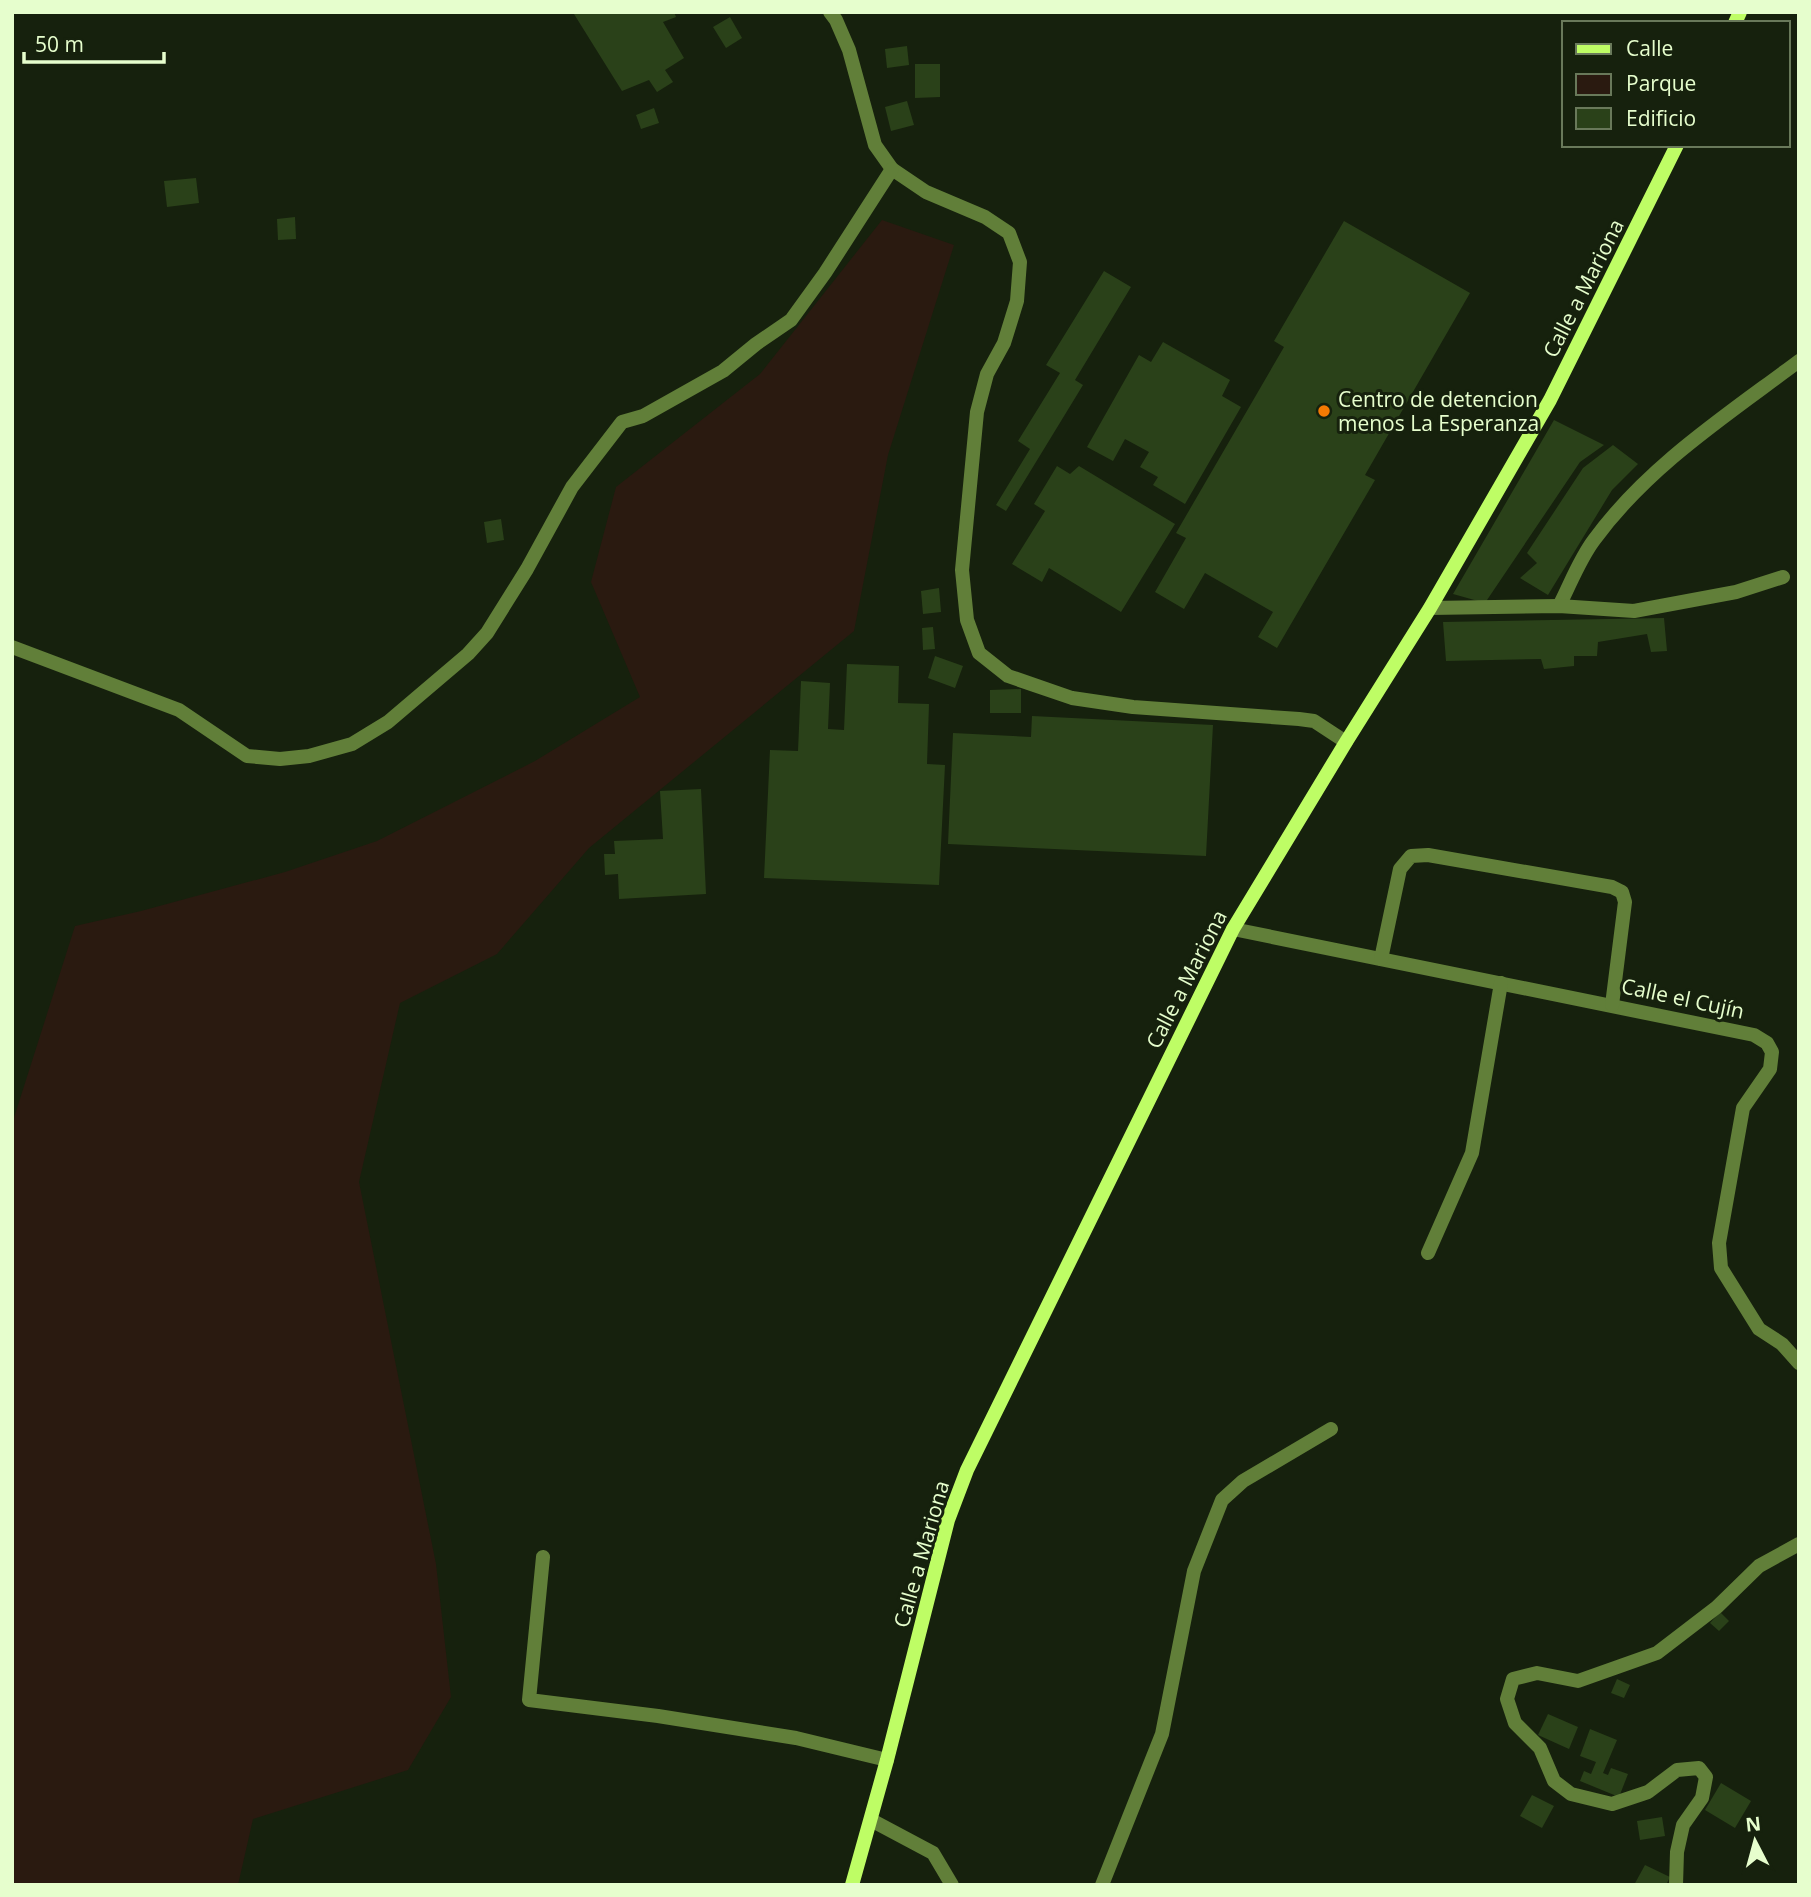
<svg xmlns="http://www.w3.org/2000/svg" width="1811" height="1897" viewBox="0 0 1811 1897" font-family="'Open Sans',sans-serif">
<style>
.green{fill:#2a1a10}
.building{fill:#2a4119}
.lines{fill:none;stroke-linecap:round;stroke-linejoin:round}
.minor{stroke:#617f39;stroke-width:14}
.secondary{stroke:#befd65;stroke-width:14}
.poi-dot{fill:#f57a03;stroke:#16210d;stroke-width:2.5}
.labels{text-anchor:middle;dominant-baseline:central;stroke-width:6;stroke-linejoin:round;paint-order:stroke}
.street-label{font-size:21px;fill:#e6fecd;stroke:#16210d}
.poi-label{font-size:21px;fill:#e6fecd;stroke:#16210d;text-anchor:start}
</style>
<rect width="100%" height="100%" fill="#16210d"/>
<polygon class="green" points="882,220 954,245 888,455 854,631 589,848 497,954 400,1003 359,1182 436,1564 451,1697 408,1770 253,1819 238,1885 12,1885 12,1124 75,926 141,911 285,872 377,841 535,761 640,697 591,582 616,487 760,374"/>
<g class="building">
<polygon points="578,12 674,12 676,17 663,22 684,58 665,70 673,82 657,92 649,80 622,91 574,14"/>
<polygon points="730,17 742,38 726,48 713,27"/>
<polygon points="907,46 909,65 887,68 885,49"/>
<polygon points="915,64 940,64 940,97 915,98"/>
<polygon points="907,101 914,125 891,131 885,107"/>
<polygon points="654,108 659,123 641,129 636,115"/>
<polygon points="196,178 199,203 167,207 164,181"/>
<polygon points="295,217 296,239 278,240 277,219"/>
<polygon points="1344,221 1470,293 1365,475 1375,480 1277,648 1258,637 1273,612 1205,573 1184,609 1155,592 1186,538 1176,533 1284,347 1274,341"/>
<polygon points="1104,271 1131,287 1075,380 1083,385 1006,511 996,505 1030,449 1018,441 1060,373 1046,365"/>
<polygon points="1163,342 1230,380 1222,396 1241,407 1185,504 1153,485 1158,477 1140,467 1149,452 1125,439 1113,461 1087,447 1139,355 1151,362"/>
<polygon points="1554,420 1604,445 1580,462 1485,603 1453,594"/>
<polygon points="1613,445 1638,464 1612,490 1548,595 1520,578 1537,563 1527,553 1583,468"/>
<polygon points="1057,466 1070,474 1079,466 1175,524 1121,612 1049,568 1042,582 1012,564 1045,511 1034,504"/>
<polygon points="501,519 504,540 487,543 484,522"/>
<polygon points="939,588 941,612 923,614 921,591"/>
<polygon points="1664,618 1667,651 1651,652 1647,634 1598,642 1597,656 1574,656 1574,666 1544,669 1541,659 1446,661 1443,622"/>
<polygon points="933,627 935,649 923,650 922,628"/>
<polygon points="935,656 963,666 955,688 928,678"/>
<polygon points="847,664 899,666 898,703 929,704 927,764 945,765 939,885 764,878 770,750 798,751 801,681 830,683 828,729 844,730"/>
<polygon points="1021,689 1021,713 990,713 990,690"/>
<polygon points="1032,716 1213,725 1206,856 948,844 953,733 1031,737"/>
<polygon points="701,789 706,894 619,899 618,874 605,875 604,854 615,854 614,841 663,839 660,791"/>
<polygon points="1720,1612 1729,1621 1719,1631 1710,1623"/>
<polygon points="1617,1679 1630,1685 1624,1698 1611,1693"/>
<polygon points="1548,1714 1578,1727 1569,1749 1538,1735"/>
<polygon points="1590,1729 1617,1740 1603,1773 1608,1775 1611,1768 1628,1774 1619,1797 1580,1781 1584,1771 1591,1774 1596,1762 1580,1756"/>
<polygon points="1721,1783 1751,1801 1735,1828 1705,1810"/>
<polygon points="1532,1795 1554,1806 1542,1828 1520,1816"/>
<polygon points="1662,1817 1665,1836 1640,1840 1637,1821"/>
<polygon points="1645,1865 1670,1877 1666,1885 1634,1885"/>
</g>
<g class="lines">
<g class="minor">
<polyline points="830,12 836,20 849,50 875,145 892,169 926,192 985,217 1009,233 1020,262 1017,301 1004,343 987,374 977,412 962,570 967,620 979,653 1008,676 1072,698 1133,707 1299,719 1314,721 1346,742"/>
<path d="M1559 606C1570 585 1579 560 1594 540 1648 466 1727 415 1799 361"/>
<polyline points="1430,608 1559,606 1634,611 1736,592 1783,577"/>
<polyline points="12,647 179,710 247,756 280,759 309,756 352,744 388,722 468,654 487,633 527,569 572,487 622,422 643,416 723,371 756,344 791,320 825,273 892,169"/>
<polyline points="1233,929 1754,1035 1767,1043 1772,1052 1770,1069 1743,1108 1719,1243 1721,1268 1759,1329 1782,1344 1799,1363"/>
<polyline points="1381,959 1400,869 1411,856 1428,855 1612,887 1622,892 1625,902 1612,1005"/>
<polyline points="1428,1253 1472,1153 1501,983"/>
<polyline points="543,1557 529,1700 658,1716 796,1738 887,1760"/>
<polyline points="871,1820 933,1853 952,1885"/>
<polyline points="1102,1885 1162,1734 1194,1571 1222,1500 1243,1481 1331,1429"/>
<polyline points="1676,1885 1677,1852 1683,1825 1702,1798 1706,1777 1699,1768 1677,1770 1648,1792 1612,1804 1571,1794 1554,1781 1540,1748 1515,1723 1507,1699 1513,1679 1537,1673 1578,1681 1657,1653 1717,1607 1759,1566 1799,1544"/>
</g>
<g class="secondary">
<polyline points="1735,23 1740,12"/>
<polyline points="852,1885 887,1760 948,1520 967,1470 1233,929 1346,742 1430,608 1550,400 1677,145"/>
</g>
</g>
<circle class="poi-dot" cx="1324" cy="411" r="7"/>
<g class="labels">
<g class="street-label">
<text transform="translate(1583 288) rotate(-63)">Calle a Mariona</text>
<text transform="translate(1186 979) rotate(-63)">Calle a Mariona</text>
<text transform="translate(1683 998) rotate(12)">Calle el Cujín</text>
<text transform="translate(921 1554) rotate(-74)">Calle a Mariona</text>
</g>
<g class="poi-label">
<text x="1338" y="399">Centro de detencion<tspan x="1338" dy="24">menos La Esperanza</tspan></text>
</g>
</g>
<rect width="1811" height="1897" fill="none" stroke="#e6fecd" stroke-width="28"/>
<rect x="1562" y="21" width="228" height="126" fill="#16210d" stroke="#69795a" stroke-width="2"/>
<rect x="1576" y="44" width="35" height="10" fill="#befd65" stroke="#69795a" stroke-width="2"/>
<text x="1626" y="56" font-size="21" fill="#e6fecd">Calle</text>
<rect x="1576" y="74" width="35" height="21" fill="#2a1a10" stroke="#69795a" stroke-width="2"/>
<text x="1626" y="91" font-size="21" fill="#e6fecd">Parque</text>
<rect x="1576" y="108" width="35" height="21" fill="#2a4119" stroke="#69795a" stroke-width="2"/>
<text x="1626" y="126" font-size="21" fill="#e6fecd">Edificio</text>
<g transform="translate(1755 1841) rotate(354)" stroke="#16210d" stroke-width="5" paint-order="stroke">
<path d="M0-5L12 26L0 18L-12 26Z" fill="#e6fecd"/>
<text y="-10" font-size="19" font-weight="bold" text-anchor="middle" fill="#e6fecd">N</text>
</g>
<path d="M24 52v10h140v-10" fill="none" stroke="#e6fecd" stroke-width="3.5"/>
<text x="35" y="52" font-size="21" fill="#e6fecd" stroke="#16210d" stroke-width="5" paint-order="stroke">50 m</text>
</svg>
